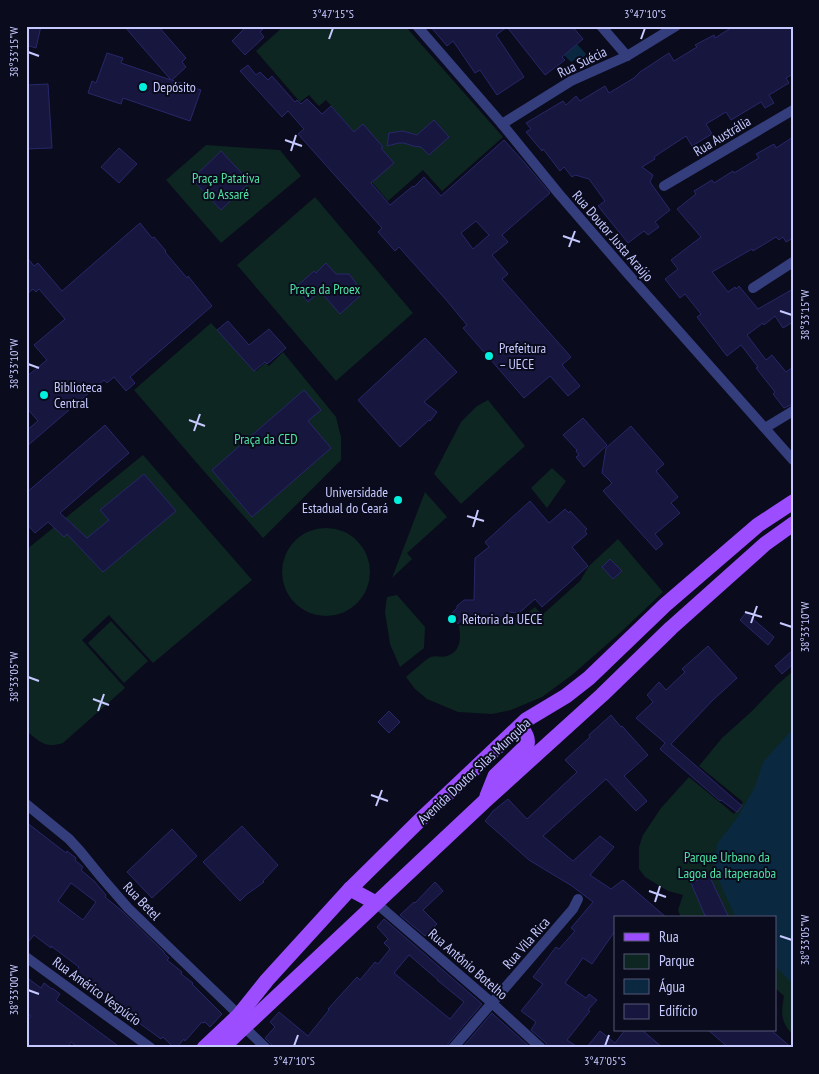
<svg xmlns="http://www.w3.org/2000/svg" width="819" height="1074" viewBox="0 0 819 1074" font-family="'PT Sans Narrow',sans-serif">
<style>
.green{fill:#0d2621}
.water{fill:#0a2941}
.building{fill:#17163e;stroke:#28276a;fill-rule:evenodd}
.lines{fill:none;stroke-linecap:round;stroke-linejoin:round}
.street{stroke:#343e7d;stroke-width:10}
.primary{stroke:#9c4dff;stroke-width:15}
.ticks{fill:none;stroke:#c6c9ff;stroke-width:2}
.poi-dot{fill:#00f1de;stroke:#0a0b1c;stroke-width:2}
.labels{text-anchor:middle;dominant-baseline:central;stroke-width:4;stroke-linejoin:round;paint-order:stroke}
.street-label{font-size:14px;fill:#c6c9ff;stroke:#0a0b1c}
.poi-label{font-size:14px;fill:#c6c9ff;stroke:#0a0b1c;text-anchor:start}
.park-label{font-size:14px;fill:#4fe2a3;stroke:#0a0b1c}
.neatline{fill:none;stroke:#c6c9ff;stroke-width:2}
.ticks-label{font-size:12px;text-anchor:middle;fill:#c6c9ff}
</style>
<rect width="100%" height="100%" fill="#0a0b1c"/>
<g class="green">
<polygon points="284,26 405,26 503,137 442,191 423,170 388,201 364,173 360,139 326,100 319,106 309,95 300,102 256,51"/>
<polygon points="206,145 280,150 301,176 221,243 166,180"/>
<polygon points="315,197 413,313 336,381 237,265"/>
<polygon points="211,323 256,371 265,363 269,366 283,352 336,417 341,437 341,460 263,538 202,469 134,390"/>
<polygon points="488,400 525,446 461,504 434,474 461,422 477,406"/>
<path d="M143 455 252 580 153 663 109 615 82 640 125 688 63 743C44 749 40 741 26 731V550Z"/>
<polygon points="552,468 566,481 547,508 531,488"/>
<polygon points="425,492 447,517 407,553 412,559 392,578"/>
<circle cx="326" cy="572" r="44"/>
<path d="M618 539 663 592 621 632 572 675 542 697 511 710 492 714 458 712 427 699 415 689 406 677C411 673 427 658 431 657 436 655 442 658 447 656 461 651 461 638 459 626L466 620 495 621 500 617 507 622 512 618H521L535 607 542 615 580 581 589 566Z"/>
<polygon points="397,595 425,627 424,648 400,667 390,644 385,612 387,597"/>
<polygon points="111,621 148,661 124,683 88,643"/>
<path d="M793 671V1035C780 1021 781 1013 784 996L775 988V918H681L678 910 683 895 668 891 645 877 639 869V847L643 835 661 808 689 777 734 814 743 802 699 766 722 738 751 712 777 685Z"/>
</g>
<g class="water">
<polygon points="576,45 578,45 586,54 585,56 582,58 580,56 571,62 565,56 564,54"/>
<polygon points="793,729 793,984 775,966 775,918 736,918 714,870 717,844 737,818 755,787 763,762"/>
</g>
<g class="building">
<polygon points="26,26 41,26 36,48 26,45"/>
<polygon points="124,26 158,26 186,58 182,62 186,67 172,80 201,90 190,121 123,98 121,104 88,93 92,81 96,83 107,53 123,58 121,63 171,80"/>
<polygon points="247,26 266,26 260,32 264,37 245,55 232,41"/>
<polygon points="430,26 572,26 583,39 562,57 565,60 545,75 507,27 496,35 524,77 497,95 480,70 475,73 453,41 447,46"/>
<polygon points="734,26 793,26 793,74 786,78 789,83 769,95 774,103 765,108 761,102 731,120 726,112 706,124 712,134 692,146 686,136 654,157 655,159 642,167 653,175 650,182 670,210 655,222 659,227 648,235 644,231 628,243 598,206 605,201 589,179 575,175 572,177 564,167 560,171 543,149 542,151 526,132 531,129 526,123 563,101 566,105 576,96 580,101 605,86 609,93 634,78 640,72 669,53 674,61 697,47 695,45 714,35 715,38"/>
<path d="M248 65 256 75 260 72 268 80 272 76 295 102 297 100 301 104 307 99 322 114 331 106 354 132 363 124 383 147 381 148 394 163 371 183 390 205 413 186 414 187 424 177 441 196 504 140 523 161 550 193 502 235 508 242 492 255 508 274 502 279 571 357 562 365 580 386 568 396 550 376 524 398 463 328 467 325 448 302 399 247 395 251 378 232 382 228 298 134 304 129 288 111 282 117 240 71ZM476 221 489 235 473 249 461 233Z"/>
<polygon points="48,84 52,148 26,149 26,85"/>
<polygon points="434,120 449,137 429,155 421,147 413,146 404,143 399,143 387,146 389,133 403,131 417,135"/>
<polygon points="793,137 793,238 786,242 783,237 779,240 776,237 753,251 752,249 712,272 728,292 735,287 736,289 739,286 758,309 793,289 793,322 783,328 775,316 764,325 763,323 747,335 766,360 772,355 786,372 793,367 793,404 784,408 773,394 775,392 756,368 758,367 741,345 727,356 697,317 701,314 685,294 680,298 665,279 678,269 671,260 701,237 677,209 696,194 694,191 712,180 714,183 733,171 734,173 759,158 756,154 774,144 776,148"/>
<polygon points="119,148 137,164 119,183 101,167"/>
<polygon points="221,151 250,182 221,210 192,179"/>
<polygon points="140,223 152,238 154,237 166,251 165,252 187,278 188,276 212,306 130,377 135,383 126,391 114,377 107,383 104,380 26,447 26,431 38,421 26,407 26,377 47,360 34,345 65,319 39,289 36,292 33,289 26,295 26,256 34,266 38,263 62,291"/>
<polygon points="326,263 336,274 349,274 356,283 356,287 362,294 340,314 320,291 308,302 296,287 314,271 316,273"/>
<polygon points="228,321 249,345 269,329 286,348 267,364 265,362 254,371 217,330"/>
<polygon points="425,338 457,372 424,402 437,412 430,421 429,420 400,447 358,400"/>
<polygon points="304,390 321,410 308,421 331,448 252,517 212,470"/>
<polygon points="583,418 607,445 584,467 576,457 579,455 576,451 577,450 563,435"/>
<polygon points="105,425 129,453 60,513 87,538 109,520 100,510 144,474 176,511 103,572 67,534 64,537 48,522 35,533 26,523 26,493"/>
<polygon points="631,426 664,464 656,471 678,497 671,503 680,513 655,534 663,544 656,550 603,491 612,483 602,473 606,448"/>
<polygon points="530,501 549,523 565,509 569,513 570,511 587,529 585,531 587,534 572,547 588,566 542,607 535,599 519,613 509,612 499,620 463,618 458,624 450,615 457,608 457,606 464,600 474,600 475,558 489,547 485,542"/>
<polygon points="610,559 622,571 613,579 602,567"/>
<polygon points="746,613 774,637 768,645 740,620"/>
<polygon points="708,646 737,678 713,700 671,744 742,806 737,812 721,800 720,801 660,749 665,743 636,718 653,702 647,695 659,682 666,690 685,672 682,669"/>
<polygon points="793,650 793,664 782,674 775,666"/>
<polygon points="389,711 400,722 389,733 378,722"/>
<polygon points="611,715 621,727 622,726 648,755 624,776 647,801 636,811 606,779 543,836 573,861 600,836 614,847 590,875 611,889 623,880 667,918 615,918 615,931 592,964 583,958 565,983 586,998 589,994 597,1000 588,1010 590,1011 567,1040 579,1048 548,1048 546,1043 531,1030 536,1022 521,1011 543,984 533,977 556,947 559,949 575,931 571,928 593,902 572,886 529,860 485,821 493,811 508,799 527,819 577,772 565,760 590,737 589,735"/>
<path d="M26 822 66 853 67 851 76 858 75 860 83 867 81 870 94 881 106 895 105 897 122 911 164 952V953L169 958 167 960 182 972 181 974 193 983 192 984 222 1014 210 1027 205 1022 203 1023 202 1022 185 1041 184 1039 176 1048H174L163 1037 161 1039 135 1020 117 1009 73 974 79 967 51 946V948L34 935 26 945ZM71 883 96 902 83 920 58 901Z"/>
<polygon points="242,826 278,865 263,881 264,882 246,895 240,901 203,862"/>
<polygon points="172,829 197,856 152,898 127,872"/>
<polygon points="709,875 729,918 706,918 691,883"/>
<polygon points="435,882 443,891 423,910 437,924 425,936 400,915 414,902 415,903"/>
<path d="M384 919 482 1004 448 1044 446 1048H275L265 1038 275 1027 270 1022 279 1012 308 1036 329 1010 328 1009 357 977 360 980 375 962 378 964 390 949 384 943 388 939 377 927ZM409 955 438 980H437L464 1002 450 1019 394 973Z"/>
<polygon points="26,977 41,988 44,983 52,989 52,988 60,994 56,1000 121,1048 79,1048 71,1042 67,1048 26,1048 26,1022 31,1016 26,1013"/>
<polygon points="492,1013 494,1015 531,1048 462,1048"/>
<polygon points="625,1030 642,1030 663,1048 586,1048 600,1031 615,1043"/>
<polygon points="708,1030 771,1030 792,1048 729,1048"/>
</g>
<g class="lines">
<g class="street">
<polyline points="417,26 502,124 559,194 628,274 793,460"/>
<polyline points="601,26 627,56"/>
<polyline points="502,124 571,81 627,56 676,26"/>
<polyline points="664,186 793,110"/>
<polyline points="753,288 793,262"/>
<polyline points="765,428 793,411"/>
<polyline points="26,804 69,839 80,851 102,878 128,908 239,1015"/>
<polyline points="376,903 492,1003 541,1048"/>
<polyline points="26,957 151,1048"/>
<polyline points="244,1027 266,1048"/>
<polyline points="453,1048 573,909 578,899"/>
</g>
<g class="primary">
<path d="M487 796 495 776 527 745C529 737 524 732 520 726"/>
<polyline points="350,889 376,903"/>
<polyline points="204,1048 239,1015 267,980 350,889 420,820 526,720 566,696 589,678 665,605 758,525 793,502"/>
<polyline points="222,1048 486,800 602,695 671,628 765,544 793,524"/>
</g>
</g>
<path class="ticks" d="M329 39 333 28M641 39 645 28M28 52 39 56M285 140 302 146M291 151 296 135M563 236 580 242M569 247 575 231M780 311 792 315M28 364 39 368M189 420 205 426M194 431 200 414M467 516 484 521M473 527 478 510M745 612 762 617M751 623 757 606M780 623 792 627M28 677 39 681M93 699 109 705M98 711 104 694M371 795 388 801M376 806 382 790M649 891 666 897M655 902 660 886M780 936 792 940M28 990 39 994M294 1046 298 1035M605 1046 609 1035"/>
<g class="poi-dot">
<circle cx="143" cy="87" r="5"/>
<circle cx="489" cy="356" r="5"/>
<circle cx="44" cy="395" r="5"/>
<circle cx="398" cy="500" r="5"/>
<circle cx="452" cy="619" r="5"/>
</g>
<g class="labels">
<g class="street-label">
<text transform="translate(582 62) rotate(-26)">Rua Suécia</text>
<text transform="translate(722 136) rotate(-31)">Rua Austrália</text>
<text transform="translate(613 236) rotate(49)">Rua Doutor Justa Araújo</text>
<text transform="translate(474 771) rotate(-43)">Avenida Doutor Silas Munguba</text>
<text transform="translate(142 901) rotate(46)">Rua Betel</text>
<text transform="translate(526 943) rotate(-49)">Rua Vila Rica</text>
<text transform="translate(468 964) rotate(41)">Rua Antônio Botelho</text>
<text transform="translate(97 991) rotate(36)">Rua Américo Vespúcio</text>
</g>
<g class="poi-label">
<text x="153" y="87">Depósito</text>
<text x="499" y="348">Prefeitura<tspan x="499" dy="16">– UECE</tspan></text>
<text x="54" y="387">Biblioteca<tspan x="54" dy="16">Central</tspan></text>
<text x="388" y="492" text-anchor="end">Universidade<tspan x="388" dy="16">Estadual do Ceará</tspan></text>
<text x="462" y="619">Reitoria da UECE</text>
</g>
<g class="park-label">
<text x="226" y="178">Praça Patativa<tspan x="226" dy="16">do Assaré</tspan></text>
<text x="325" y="289">Praça da Proex</text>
<text x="266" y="439">Praça da CED</text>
<text x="727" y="857">Parque Urbano da<tspan x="727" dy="16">Lagoa da Itaperaoba</tspan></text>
</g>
</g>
<rect width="819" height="1074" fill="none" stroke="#0a0b1c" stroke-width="55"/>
<rect x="614" y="916" width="162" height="115" fill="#0a0b1c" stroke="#555777"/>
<rect x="624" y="933" width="25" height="8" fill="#9c4dff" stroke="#555777"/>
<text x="659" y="942" font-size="15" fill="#c6c9ff">Rua</text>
<rect x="624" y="954" width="25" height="15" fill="#0d2621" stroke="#555777"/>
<text x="659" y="966" font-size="15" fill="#c6c9ff">Parque</text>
<rect x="624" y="979" width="25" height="15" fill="#0a2941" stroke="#555777"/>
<text x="659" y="992" font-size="15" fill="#c6c9ff">Água</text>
<rect x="624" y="1004" width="25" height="15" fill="#17163e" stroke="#555777"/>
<text x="659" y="1016" font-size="15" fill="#c6c9ff">Edifício</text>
<rect x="28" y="28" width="764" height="1018" class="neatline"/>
<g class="ticks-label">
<text x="333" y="18">3°47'15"S</text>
<text x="645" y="18">3°47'10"S</text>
<text transform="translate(14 52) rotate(-90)" y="4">38°33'15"W</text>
<text transform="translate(805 315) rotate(-90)" y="4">38°33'15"W</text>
<text transform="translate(14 364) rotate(-90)" y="4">38°33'10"W</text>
<text transform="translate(805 627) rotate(-90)" y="4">38°33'10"W</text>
<text transform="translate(14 677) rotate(-90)" y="4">38°33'05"W</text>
<text transform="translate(805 940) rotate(-90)" y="4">38°33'05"W</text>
<text transform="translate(14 990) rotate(-90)" y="4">38°33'00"W</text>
<text x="294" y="1065">3°47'10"S</text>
<text x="605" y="1065">3°47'05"S</text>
</g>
</svg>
